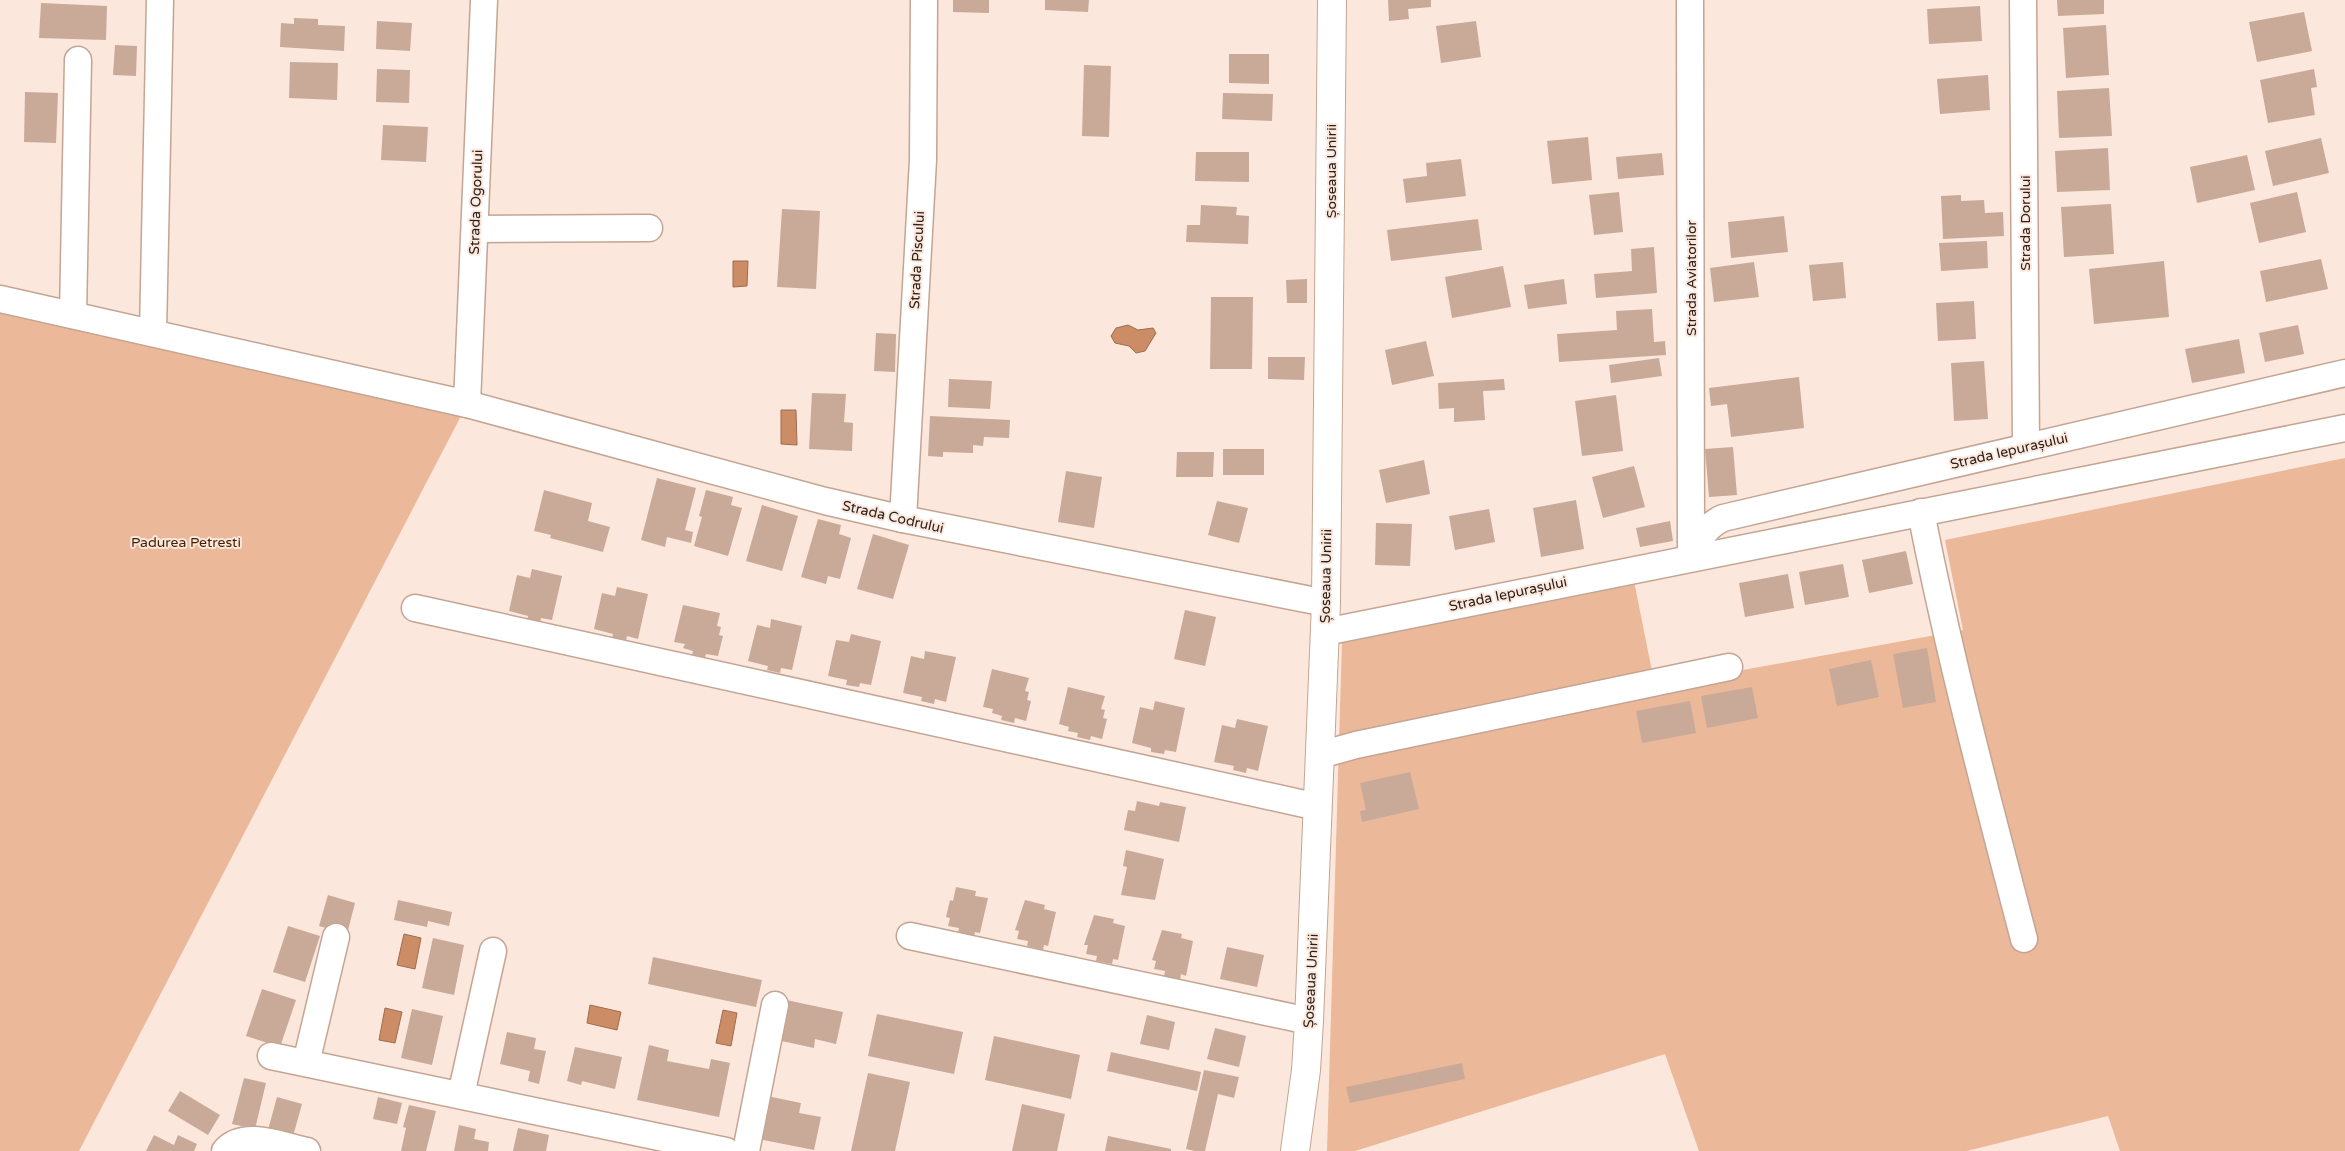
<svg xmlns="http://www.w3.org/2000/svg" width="2345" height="1151" viewBox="0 0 2345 1151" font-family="'Varela Round',sans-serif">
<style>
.green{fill:#ebb89a}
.water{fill:#cc8d66;stroke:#9c6d4f}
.building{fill:#c9aa98}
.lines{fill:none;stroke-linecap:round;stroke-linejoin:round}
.minor-casing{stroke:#c4a593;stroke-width:29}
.major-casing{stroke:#c4a593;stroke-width:30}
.minor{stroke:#fff;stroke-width:26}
.major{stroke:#fff;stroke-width:28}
.labels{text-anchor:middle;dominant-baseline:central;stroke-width:4;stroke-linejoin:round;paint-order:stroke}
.street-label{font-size:14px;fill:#2c211a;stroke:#fbe7dc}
.park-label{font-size:14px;fill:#461e00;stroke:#fbe7dc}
</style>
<rect width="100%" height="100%" fill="#fbe7dc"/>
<g class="green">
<polygon points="0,310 462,414 79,1151 0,1151"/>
<polygon points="2345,458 2345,1151 2120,1151 2108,1116 1967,1151 1699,1151 1665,1054 1355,1151 1327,1151 1342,641 1634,581 1655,686 1963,630 1945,540"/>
</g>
<g class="water">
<polygon points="733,261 748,261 747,286 733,287"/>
<polygon points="1128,325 1138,330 1153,328 1156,333 1145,351 1136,353 1129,346 1115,343 1111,336 1116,328"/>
<polygon points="781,410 796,410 797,445 781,444"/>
<polygon points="404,934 421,938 415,969 397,965"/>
<polygon points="590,1005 621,1012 617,1030 587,1023"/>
<polygon points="385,1008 402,1012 395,1043 379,1040"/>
<polygon points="723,1010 737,1013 731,1046 716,1043"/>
</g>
<g class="building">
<polygon points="953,0 989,0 989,13 953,12"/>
<polygon points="1045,0 1089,0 1088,12 1045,10"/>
<polygon points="1388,0 1431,0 1431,7 1408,9 1409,19 1389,21"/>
<polygon points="2057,0 2104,0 2104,14 2058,16"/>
<polygon points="41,3 107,6 106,40 39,38"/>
<polygon points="1980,6 1982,41 1929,44 1927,9"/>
<polygon points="2304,12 2312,51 2257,62 2249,22"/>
<polygon points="294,18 318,19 318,25 345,26 344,51 280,47 281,23 294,24"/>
<polygon points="377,21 412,23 410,51 376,49"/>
<polygon points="1476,21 1481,57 1441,63 1436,26"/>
<polygon points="2106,25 2109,75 2066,78 2063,28"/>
<polygon points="115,45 137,46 136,76 113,75"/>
<polygon points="1229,54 1269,54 1269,84 1229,83"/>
<polygon points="290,62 338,63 337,100 289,98"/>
<polygon points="1084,65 1111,66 1109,137 1082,136"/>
<polygon points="377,69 410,70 409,103 376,102"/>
<polygon points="2314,69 2317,87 2311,88 2315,115 2268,123 2260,80"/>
<polygon points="1988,75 1990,110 1940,114 1937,79"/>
<polygon points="2109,88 2112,136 2059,138 2057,91"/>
<polygon points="25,92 58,93 56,143 24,142"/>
<polygon points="1223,93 1273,94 1272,121 1222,119"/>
<polygon points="383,125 428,127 426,162 381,160"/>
<polygon points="1588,137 1592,180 1552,184 1547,141"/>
<polygon points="2321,138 2329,173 2273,186 2265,151"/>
<polygon points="2108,148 2110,190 2057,192 2055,151"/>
<polygon points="1196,152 1249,152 1249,182 1195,181"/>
<polygon points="1662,153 1664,175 1618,179 1616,157"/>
<polygon points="2247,155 2255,190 2197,203 2190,167"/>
<polygon points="1461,159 1466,196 1406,203 1403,179 1427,176 1426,163"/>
<polygon points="1619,192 1623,232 1594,235 1589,195"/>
<polygon points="2297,192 2306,232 2259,243 2250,203"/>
<polygon points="1961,195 1961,201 1984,200 1985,213 2003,212 2004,236 1943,239 1941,196"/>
<polygon points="2111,204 2114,254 2064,257 2061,207"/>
<polygon points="1201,205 1237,207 1236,215 1249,216 1248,244 1186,242 1187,225 1200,225"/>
<polygon points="782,209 820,211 816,289 777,287"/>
<polygon points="1784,216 1788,252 1731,258 1728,222"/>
<polygon points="1478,219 1482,250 1391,261 1387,230"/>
<polygon points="1987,241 1988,268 1941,271 1939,243"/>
<polygon points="1654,247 1657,293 1596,298 1594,274 1632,271 1631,249"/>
<polygon points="2321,259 2328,289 2266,302 2260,271"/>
<polygon points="2164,261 2169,317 2094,324 2089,269"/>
<polygon points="1754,262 1759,297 1714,302 1710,268"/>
<polygon points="1843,262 1846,298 1813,301 1809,265"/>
<polygon points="1503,266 1511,307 1452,318 1445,277"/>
<polygon points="1307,279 1307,303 1287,303 1286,280"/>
<polygon points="1564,279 1567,304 1528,309 1524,285"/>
<polygon points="1211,297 1253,297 1252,369 1210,369"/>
<polygon points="1974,301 1976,339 1938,341 1936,303"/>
<polygon points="1652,309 1654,342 1665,341 1666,355 1559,362 1557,334 1617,330 1616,311"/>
<polygon points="2298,325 2304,354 2265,362 2259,333"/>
<polygon points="876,333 896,334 895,372 874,371"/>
<polygon points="2239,339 2245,373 2192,383 2185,349"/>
<polygon points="1426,341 1434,376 1392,385 1385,350"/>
<polygon points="1268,357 1305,357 1304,380 1268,379"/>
<polygon points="1659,358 1662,376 1611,383 1609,365"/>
<polygon points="1984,361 1988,419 1954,421 1951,363"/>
<polygon points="1799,377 1804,428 1731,437 1727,404 1711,406 1709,388"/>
<polygon points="949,379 992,381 990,409 948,407"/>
<polygon points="1504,379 1505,390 1483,391 1485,420 1454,422 1454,408 1439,409 1438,383"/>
<polygon points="812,393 846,394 844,422 853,423 852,451 809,449"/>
<polygon points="1616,395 1623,451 1582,456 1575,401"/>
<polygon points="930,416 1010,420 1009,438 984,437 983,446 973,445 973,453 943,452 943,457 928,456"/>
<polygon points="1733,447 1737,495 1709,497 1705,449"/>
<rect x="1223" y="449" width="41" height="26"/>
<polygon points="1177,452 1214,452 1213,477 1176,477"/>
<polygon points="1424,460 1430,494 1386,503 1379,470"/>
<polygon points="1634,466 1645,507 1603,518 1592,477"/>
<polygon points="1066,471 1102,477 1094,528 1058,522"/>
<polygon points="657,478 696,488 685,530 693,532 691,543 667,537 665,547 641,540"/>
<polygon points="544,490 592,503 588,521 610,527 603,552 550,538 551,535 534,531"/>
<polygon points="706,490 733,497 731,505 742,508 728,556 694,546 702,517 699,516"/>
<polygon points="1576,500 1584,549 1541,557 1533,508"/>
<polygon points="1217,501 1248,508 1239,543 1208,535"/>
<polygon points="762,505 798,516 782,571 746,561"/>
<polygon points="1489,509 1495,542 1455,550 1449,516"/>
<polygon points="818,519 841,525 839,534 851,538 840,579 828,576 826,584 801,577"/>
<polygon points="1670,521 1673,541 1640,547 1636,528"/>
<polygon points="1376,523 1412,524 1410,566 1375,565"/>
<polygon points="873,534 909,545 893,599 857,589"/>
<polygon points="1906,551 1913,584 1869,593 1862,560"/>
<polygon points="1843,564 1849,597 1805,605 1799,572"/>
<polygon points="532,569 562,576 552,620 541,618 540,623 527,620 528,616 509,611 517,575 530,578"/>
<polygon points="1788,574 1794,608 1745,617 1739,583"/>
<polygon points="617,587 648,594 638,639 627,636 626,641 612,638 613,634 594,629 602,593 615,596"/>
<polygon points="683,605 720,613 717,626 721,627 719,635 723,636 718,656 706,654 705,658 692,655 693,651 683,648 685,644 674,642"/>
<polygon points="1185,610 1216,617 1205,666 1174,659"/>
<polygon points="771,619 802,626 792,670 781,668 780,673 767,670 768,666 748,661 757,625 770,628"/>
<polygon points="851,634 881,641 871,685 860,683 859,687 846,685 847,680 828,676 836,640 849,642"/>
<polygon points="1927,648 1936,702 1903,708 1893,654"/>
<polygon points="925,651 956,657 946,702 935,699 934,704 921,701 922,697 903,693 911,656 924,659"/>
<polygon points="1871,660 1879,697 1837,706 1829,669"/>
<polygon points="992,669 1029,678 1025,691 1029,692 1027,700 1031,701 1026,721 1015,718 1014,723 1001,720 1002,716 992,713 993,709 983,707"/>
<polygon points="1068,687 1105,696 1101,709 1105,710 1103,718 1107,719 1102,739 1091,736 1090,740 1077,737 1078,733 1068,731 1069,727 1059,724"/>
<polygon points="1752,687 1758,718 1707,728 1701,696"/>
<polygon points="1155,701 1185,708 1176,752 1165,750 1164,754 1151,752 1151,748 1132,743 1140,707 1153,710"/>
<polygon points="1690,701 1696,733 1642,743 1636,711"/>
<polygon points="1237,719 1268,726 1258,771 1247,768 1246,773 1233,770 1234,766 1214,762 1222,725 1235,728"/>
<polygon points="1410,772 1419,809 1362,822 1360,811 1366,810 1360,783"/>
<polygon points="1137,801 1159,806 1160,802 1186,807 1179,842 1124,830 1128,810 1135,811"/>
<polygon points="1126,850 1164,859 1155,900 1121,895 1127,867 1123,866"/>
<polygon points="956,887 976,891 975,896 988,898 980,933 975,932 974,937 958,933 959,928 948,926 950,918 946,917 950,900 953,901"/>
<polygon points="328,895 355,903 347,934 319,926"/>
<polygon points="398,900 452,912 449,926 428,921 427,927 394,920"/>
<polygon points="1025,900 1045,905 1044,909 1056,912 1048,946 1044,945 1043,950 1027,946 1028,941 1017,939 1019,931 1015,930"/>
<polygon points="1094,915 1114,919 1113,923 1125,926 1118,960 1113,959 1112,964 1096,961 1097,956 1086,954 1088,945 1084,945"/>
<polygon points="288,926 320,936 305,982 273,972"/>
<polygon points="1162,930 1182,934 1181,938 1193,941 1186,976 1181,974 1180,980 1164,976 1165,971 1154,969 1156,961 1152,960"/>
<polygon points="433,938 464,945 454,995 422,988"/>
<polygon points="1227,947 1264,955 1257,987 1220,979"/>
<polygon points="653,957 762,980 756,1007 648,984"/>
<polygon points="262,989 296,1000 280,1047 246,1036"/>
<polygon points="786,1000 843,1012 836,1044 815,1039 814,1048 777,1040"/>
<polygon points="412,1009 443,1016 432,1065 401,1058"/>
<polygon points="877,1014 963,1032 954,1074 868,1056"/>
<polygon points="1147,1015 1175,1022 1169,1050 1140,1044"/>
<polygon points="1215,1028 1246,1036 1239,1067 1207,1059"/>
<polygon points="507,1032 536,1038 534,1049 546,1051 539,1084 528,1081 530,1071 500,1064"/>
<polygon points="994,1036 1080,1055 1071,1099 985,1080"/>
<polygon points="649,1045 669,1050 667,1061 709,1069 711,1059 730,1063 719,1117 637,1100"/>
<polygon points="575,1047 622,1057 615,1089 582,1081 581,1085 567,1081"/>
<polygon points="1111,1052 1201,1072 1197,1091 1107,1071"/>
<polygon points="1462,1063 1465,1079 1350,1103 1346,1087"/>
<polygon points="1204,1070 1239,1077 1234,1098 1218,1094 1205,1151 1195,1151 1186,1149"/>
<polygon points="868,1073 910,1082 895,1151 851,1151"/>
<polygon points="244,1078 266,1083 255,1129 232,1124"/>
<polygon points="180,1091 220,1115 208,1135 168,1111"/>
<polygon points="767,1096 801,1103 799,1113 821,1117 814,1150 758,1139"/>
<polygon points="277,1097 302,1104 293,1136 268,1130"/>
<polygon points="378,1097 402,1103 397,1124 373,1119"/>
<polygon points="1022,1104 1065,1114 1057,1151 1012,1151"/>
<polygon points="409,1105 436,1111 426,1151 401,1151 406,1128 403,1127"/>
<polygon points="459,1125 476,1129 474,1139 489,1142 488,1151 454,1151"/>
<polygon points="518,1128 549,1135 546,1151 513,1151"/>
<polygon points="154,1135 174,1145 178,1135 197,1144 194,1151 146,1151"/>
<polygon points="1108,1136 1171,1149 1171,1151 1105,1151"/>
</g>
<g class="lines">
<defs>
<g id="minor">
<polyline points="1690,0 1691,554"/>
<polyline points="2023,0 2026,447"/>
<polyline points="476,229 649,228"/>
<polyline points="0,299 467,404 825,501 903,519 1326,603"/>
<polyline points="73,315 78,60"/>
<polyline points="153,333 160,0"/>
<polyline points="467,404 484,0"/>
<path d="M1921 512C1949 656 1987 797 2024 939"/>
<polyline points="903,519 923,160 924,0"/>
<path d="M1691 557C1700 539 1705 526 1723 518L2345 373"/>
<polyline points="415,608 1318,807"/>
<polyline points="1325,632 2345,428"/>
<polyline points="1320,755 1356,745 1729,667"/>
<polyline points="910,936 1309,1021"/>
<polyline points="271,1056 726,1151"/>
<polyline points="306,1063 336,937"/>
<polyline points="461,1095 493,951"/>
<path d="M225 1151C244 1129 283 1146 307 1151"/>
<polyline points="746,1151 775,1005"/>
</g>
<polyline id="major" points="1295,1151 1306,1070 1309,1021 1326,603 1332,0"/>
</defs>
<use href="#minor" class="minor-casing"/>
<use href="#major" class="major-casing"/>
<use href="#minor" class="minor"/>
<use href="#major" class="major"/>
</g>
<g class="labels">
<g class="street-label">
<text transform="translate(1331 171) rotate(-90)">Șoseaua Unirii</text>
<text transform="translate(476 202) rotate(-88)">Strada Ogorului</text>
<text transform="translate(2025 223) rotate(-90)">Strada Dorului</text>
<text transform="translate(917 260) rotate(-87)">Strada Piscului</text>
<text transform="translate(1691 278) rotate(-90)">Strada Aviatorilor</text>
<text transform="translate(2009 451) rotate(-13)">Strada Iepurașului</text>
<text transform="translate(893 517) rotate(13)">Strada Codrului</text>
<text transform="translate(1326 576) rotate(-89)">Șoseaua Unirii</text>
<text transform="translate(1508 594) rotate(-12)">Strada Iepurașului</text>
<text transform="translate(1311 981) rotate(-87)">Șoseaua Unirii</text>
</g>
<g class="park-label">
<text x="186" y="542">Padurea Petresti</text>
</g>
</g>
</svg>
